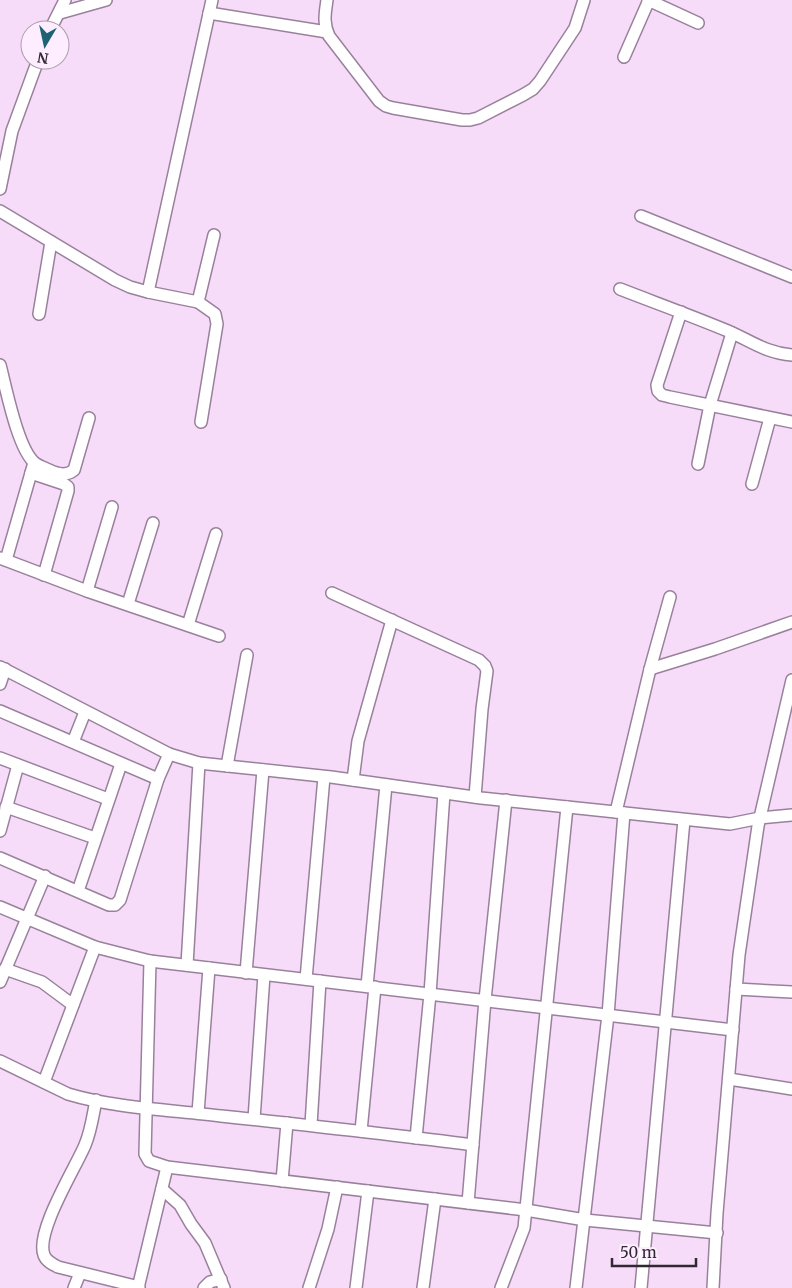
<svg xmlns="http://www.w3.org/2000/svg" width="792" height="1288" viewBox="0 0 792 1288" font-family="Merriweather,serif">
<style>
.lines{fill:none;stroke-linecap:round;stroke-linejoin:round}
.minor-casing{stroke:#99819c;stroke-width:14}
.minor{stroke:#fff;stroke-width:11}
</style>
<rect width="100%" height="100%" fill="#f6dcf9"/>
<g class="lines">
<defs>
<g id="minor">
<path d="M327 0C325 14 323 23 329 36L379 101 386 106 393 108 462 120H470L478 118 523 95 533 89 540 81 575 28 584 0"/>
<polyline points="648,0 698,23"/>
<polyline points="60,13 106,0"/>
<polyline points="209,13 327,32"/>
<polyline points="50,30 65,0"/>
<polyline points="624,57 649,0"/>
<polyline points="0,189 12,131 38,60"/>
<polyline points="0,211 115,280 130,287 148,292 198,302 215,314 217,324 201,422"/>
<polyline points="641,216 792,277"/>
<path d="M620 289C656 303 692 316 728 331 751 341 766 353 792 355"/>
<polyline points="148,292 212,0"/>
<polyline points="198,302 214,235"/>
<polyline points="681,312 657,385 658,391 662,395 670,397 792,422"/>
<polyline points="39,314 51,242"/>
<path d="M0 365C6 388 18 450 35 463 39 466 45 468 49 470 57 474 67 476 74 470L89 418"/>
<polyline points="698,464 710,405 732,333"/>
<polyline points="31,473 64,484 68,487 68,491 44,575"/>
<polyline points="752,484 770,418"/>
<polyline points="0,558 87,591 219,636"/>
<polyline points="6,560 33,466"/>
<polyline points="87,591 112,507"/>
<polyline points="332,593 479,660 485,666 487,671 482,709 475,797"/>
<polyline points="128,604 153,523"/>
<polyline points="188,625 216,534"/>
<polyline points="0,667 169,754 199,763 331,777 481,798 730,824 760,818 792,815"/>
<polyline points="650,669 715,649 792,622"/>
<polyline points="0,684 5,669"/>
<polyline points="0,711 158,779"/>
<polyline points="73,742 85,712"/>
<polyline points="0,758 108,799"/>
<polyline points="227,766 247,655"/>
<polyline points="353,780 358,741 392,620"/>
<polyline points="6,807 95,838"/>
<polyline points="616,812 650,669 670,597"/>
<polyline points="0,831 18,765"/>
<polyline points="0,858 109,905 115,905 120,900 158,779 169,754"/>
<polyline points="78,891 121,764"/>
<polyline points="0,907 95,947 150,961 733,1030"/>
<polyline points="150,961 145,1154 149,1161 167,1167 526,1210 585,1220 717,1233"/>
<polyline points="187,965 199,763"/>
<polyline points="5,969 42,982 73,1005"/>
<polyline points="246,973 263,770"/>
<polyline points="306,979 324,777"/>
<polyline points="0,982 45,876"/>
<polyline points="367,986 386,785"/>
<polyline points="736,989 792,992"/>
<path d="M0 1061 68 1094C114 1108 173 1110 221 1116 305 1125 389 1134 473 1145"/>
<polyline points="729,1079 792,1089"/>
<polyline points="44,1082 95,947"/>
<path d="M96 1100C93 1115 91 1131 85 1145 76 1167 35 1232 44 1255 46 1261 52 1264 58 1267L139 1287"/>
<polyline points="198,1113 209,968"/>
<polyline points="254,1119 264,975"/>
<polyline points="311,1125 320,981"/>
<polyline points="361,1131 375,987"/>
<polyline points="416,1138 430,994 444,793"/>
<polyline points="282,1181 287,1123"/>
<polyline points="162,1189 180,1205 191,1224 205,1243 224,1288"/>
<polyline points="468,1203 485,1000 506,800"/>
<polyline points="74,1288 80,1273"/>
<polyline points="138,1288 167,1167"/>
<polyline points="204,1288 210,1282 221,1279"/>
<polyline points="309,1288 328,1229 337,1187"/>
<polyline points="356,1288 368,1191"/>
<polyline points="423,1288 435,1199"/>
<polyline points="501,1288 524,1228 567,807"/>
<polyline points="576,1288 608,1015 624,813"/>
<polyline points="641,1288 684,820"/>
<polyline points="713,1288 717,1213 739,955 758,826 792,680"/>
</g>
</defs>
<use href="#minor" class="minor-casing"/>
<use href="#minor" class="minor"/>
</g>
<g transform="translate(45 45) rotate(189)"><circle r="24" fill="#fdedfe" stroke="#ac9ead"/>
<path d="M0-4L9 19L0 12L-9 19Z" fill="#1d6373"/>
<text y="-8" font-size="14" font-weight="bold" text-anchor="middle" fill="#322833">N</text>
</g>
<path d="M612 1258v8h84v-8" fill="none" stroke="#322833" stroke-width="2.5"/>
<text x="620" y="1258" font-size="15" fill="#322833" stroke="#fdedfe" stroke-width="4" paint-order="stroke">50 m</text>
</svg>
